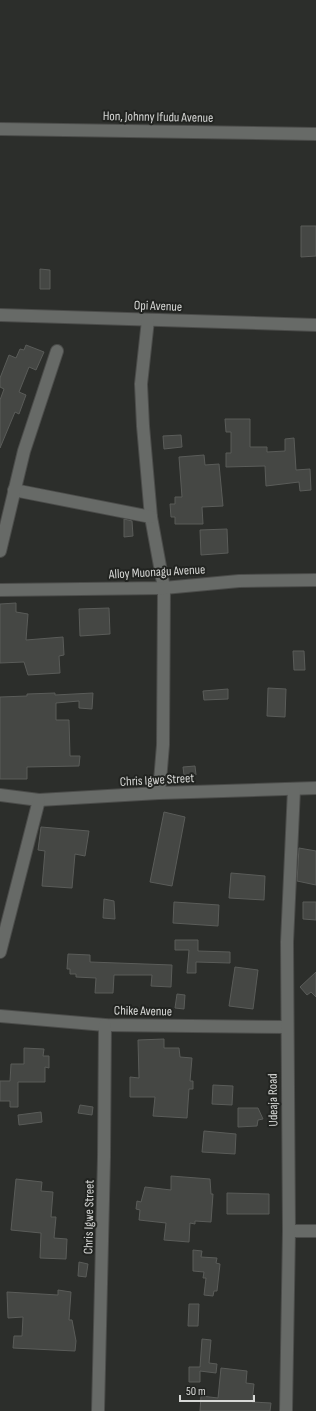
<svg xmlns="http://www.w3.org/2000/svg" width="316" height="1411" viewBox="0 0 316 1411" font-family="'Sofia Sans Condensed',sans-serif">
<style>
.building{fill:#454744;stroke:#5a5c59}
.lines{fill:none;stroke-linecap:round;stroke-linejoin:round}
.minor-casing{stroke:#4b4c4a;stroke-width:14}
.minor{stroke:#676a67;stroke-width:12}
.labels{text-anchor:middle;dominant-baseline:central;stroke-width:4;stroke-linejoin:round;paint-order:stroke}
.street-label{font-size:13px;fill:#d7d8d6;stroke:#222421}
</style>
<rect width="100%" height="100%" fill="#2c2e2b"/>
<g class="building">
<polygon points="301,226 316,226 316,256 301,257"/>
<polygon points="40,269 50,270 50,289 40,289"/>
<polygon points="26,345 44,352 36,370 29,367 19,392 26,395 19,414 15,412 0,448 0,400 4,389 0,387 0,378 9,355 16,358 20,349 24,350"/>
<polygon points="225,419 250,419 250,447 267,447 267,452 285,451 285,439 294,438 296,470 310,469 311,490 300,491 299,482 266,486 265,466 226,467 226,453 231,453 231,432 226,432"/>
<polygon points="181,435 182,447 164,449 163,436"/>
<polygon points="204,455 205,465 219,464 223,506 202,507 203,524 175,524 175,517 171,517 170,504 175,504 175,497 182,497 179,457"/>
<polygon points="124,519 132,521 133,536 124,537"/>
<polygon points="227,529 228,553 201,555 200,530"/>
<polygon points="16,603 16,612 28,614 26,640 63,637 64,655 59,656 60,673 28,675 24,662 0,663 0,604"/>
<polygon points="109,608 110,634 80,636 79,609"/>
<polygon points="293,651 304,651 305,670 294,670"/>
<polygon points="268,688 286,689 285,717 267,716"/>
<polygon points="228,689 228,699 204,700 203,691"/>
<polygon points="55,693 55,695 93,693 92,709 79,708 79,701 56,703 56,720 69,720 70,756 80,756 79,766 27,767 27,779 0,779 0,697 27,696 27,694"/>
<polygon points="195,766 196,775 184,775 183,767"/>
<polygon points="164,812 185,817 172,886 150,882"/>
<polygon points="41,827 89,831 85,856 75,854 72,888 42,886 45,851 38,850"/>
<polygon points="299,848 316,851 316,885 297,881"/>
<polygon points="231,873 265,876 264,900 229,898"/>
<polygon points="104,899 114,901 115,919 103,918"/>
<polygon points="174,902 219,905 218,926 173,923"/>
<polygon points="303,902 316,902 316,920 303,919"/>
<polygon points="175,940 198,940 198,951 230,952 230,963 196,962 196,973 187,973 189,950 175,950"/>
<polygon points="68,954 90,955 90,962 172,965 171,987 151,986 152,975 114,975 113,993 95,993 96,978 76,977 76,974 70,974 70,969 67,969"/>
<polygon points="235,967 258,970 253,1009 229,1006"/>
<polygon points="316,972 316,997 311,992 307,995 300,987"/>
<polygon points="177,994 185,995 184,1009 175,1008"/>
<polygon points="164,1039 164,1048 179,1048 180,1057 192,1058 190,1081 193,1081 193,1089 189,1089 187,1118 153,1116 155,1097 130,1097 130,1077 139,1078 138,1040"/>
<polygon points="24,1048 44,1049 43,1056 49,1056 49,1068 45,1067 45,1082 18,1082 18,1107 10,1107 10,1101 0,1101 0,1081 10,1081 11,1064 24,1064"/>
<polygon points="213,1085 233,1086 232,1105 212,1104"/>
<polygon points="80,1105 93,1107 92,1115 78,1113"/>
<polygon points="238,1108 258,1108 263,1119 258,1120 257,1126 238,1127"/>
<polygon points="41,1112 42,1122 19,1125 18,1115"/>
<polygon points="204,1131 236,1134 235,1154 202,1152"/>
<polygon points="171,1176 210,1179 211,1194 213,1194 211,1222 195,1221 195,1224 190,1223 189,1242 164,1240 166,1223 139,1220 140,1210 136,1209 137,1201 141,1202 145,1187 171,1190"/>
<polygon points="16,1179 42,1182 41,1191 53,1192 51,1217 56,1217 54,1238 67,1239 66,1259 40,1258 41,1233 11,1230"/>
<polygon points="227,1193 269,1194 269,1214 227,1214"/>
<polygon points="193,1250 202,1251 201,1257 217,1258 216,1263 220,1264 217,1291 214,1291 213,1296 204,1295 206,1278 203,1278 204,1272 193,1271"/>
<polygon points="79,1262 88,1264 86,1277 78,1276"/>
<polygon points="58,1290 71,1292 69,1320 72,1320 76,1341 75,1351 13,1348 14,1336 22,1336 23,1317 8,1318 7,1292 58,1295"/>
<polygon points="189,1304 199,1304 198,1326 188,1326"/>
<polygon points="202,1339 211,1340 209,1363 217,1364 216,1373 200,1371 200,1382 189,1382 189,1367 200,1367"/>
<polygon points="221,1368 247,1371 246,1383 254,1384 252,1402 271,1403 270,1411 200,1411 201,1396 218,1398"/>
</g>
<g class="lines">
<defs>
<g id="minor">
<polyline points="0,129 316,134"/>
<polyline points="0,315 316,325"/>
<polyline points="148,320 141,384 143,426 151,517 164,588 163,745 159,793"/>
<polyline points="14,490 151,517"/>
<polyline points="0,551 24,451 57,351"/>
<polyline points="0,590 164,588 239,581 316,580"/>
<polyline points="0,795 39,800 159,793 316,788"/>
<polyline points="0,952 39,800"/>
<polyline points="0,1016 105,1025 286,1027"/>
<polyline points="289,1231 316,1231"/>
<polyline points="98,1411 104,1157 105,1025"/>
<polyline points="286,1411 289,1231 287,942 294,789"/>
</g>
</defs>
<use href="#minor" class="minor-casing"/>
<use href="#minor" class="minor"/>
</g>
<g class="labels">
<g class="street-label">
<text transform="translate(158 117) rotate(1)">Hon, Johnny Ifudu Avenue</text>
<text transform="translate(158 306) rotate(2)">Opi Avenue</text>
<text transform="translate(157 572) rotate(-3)">Alloy Muonagu Avenue</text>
<text transform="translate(157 780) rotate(-3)">Chris Igwe Street</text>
<text transform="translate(143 1011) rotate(1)">Chike Avenue</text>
<text transform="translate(273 1100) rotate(-91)">Udeaja Road</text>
<text transform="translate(89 1217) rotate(-89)">Chris Igwe Street</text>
</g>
</g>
<path d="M180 1395v6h74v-6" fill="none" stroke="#d7d8d6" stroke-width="2"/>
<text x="186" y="1395" font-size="12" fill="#d7d8d6" stroke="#222421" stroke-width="3" paint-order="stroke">50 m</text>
</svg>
